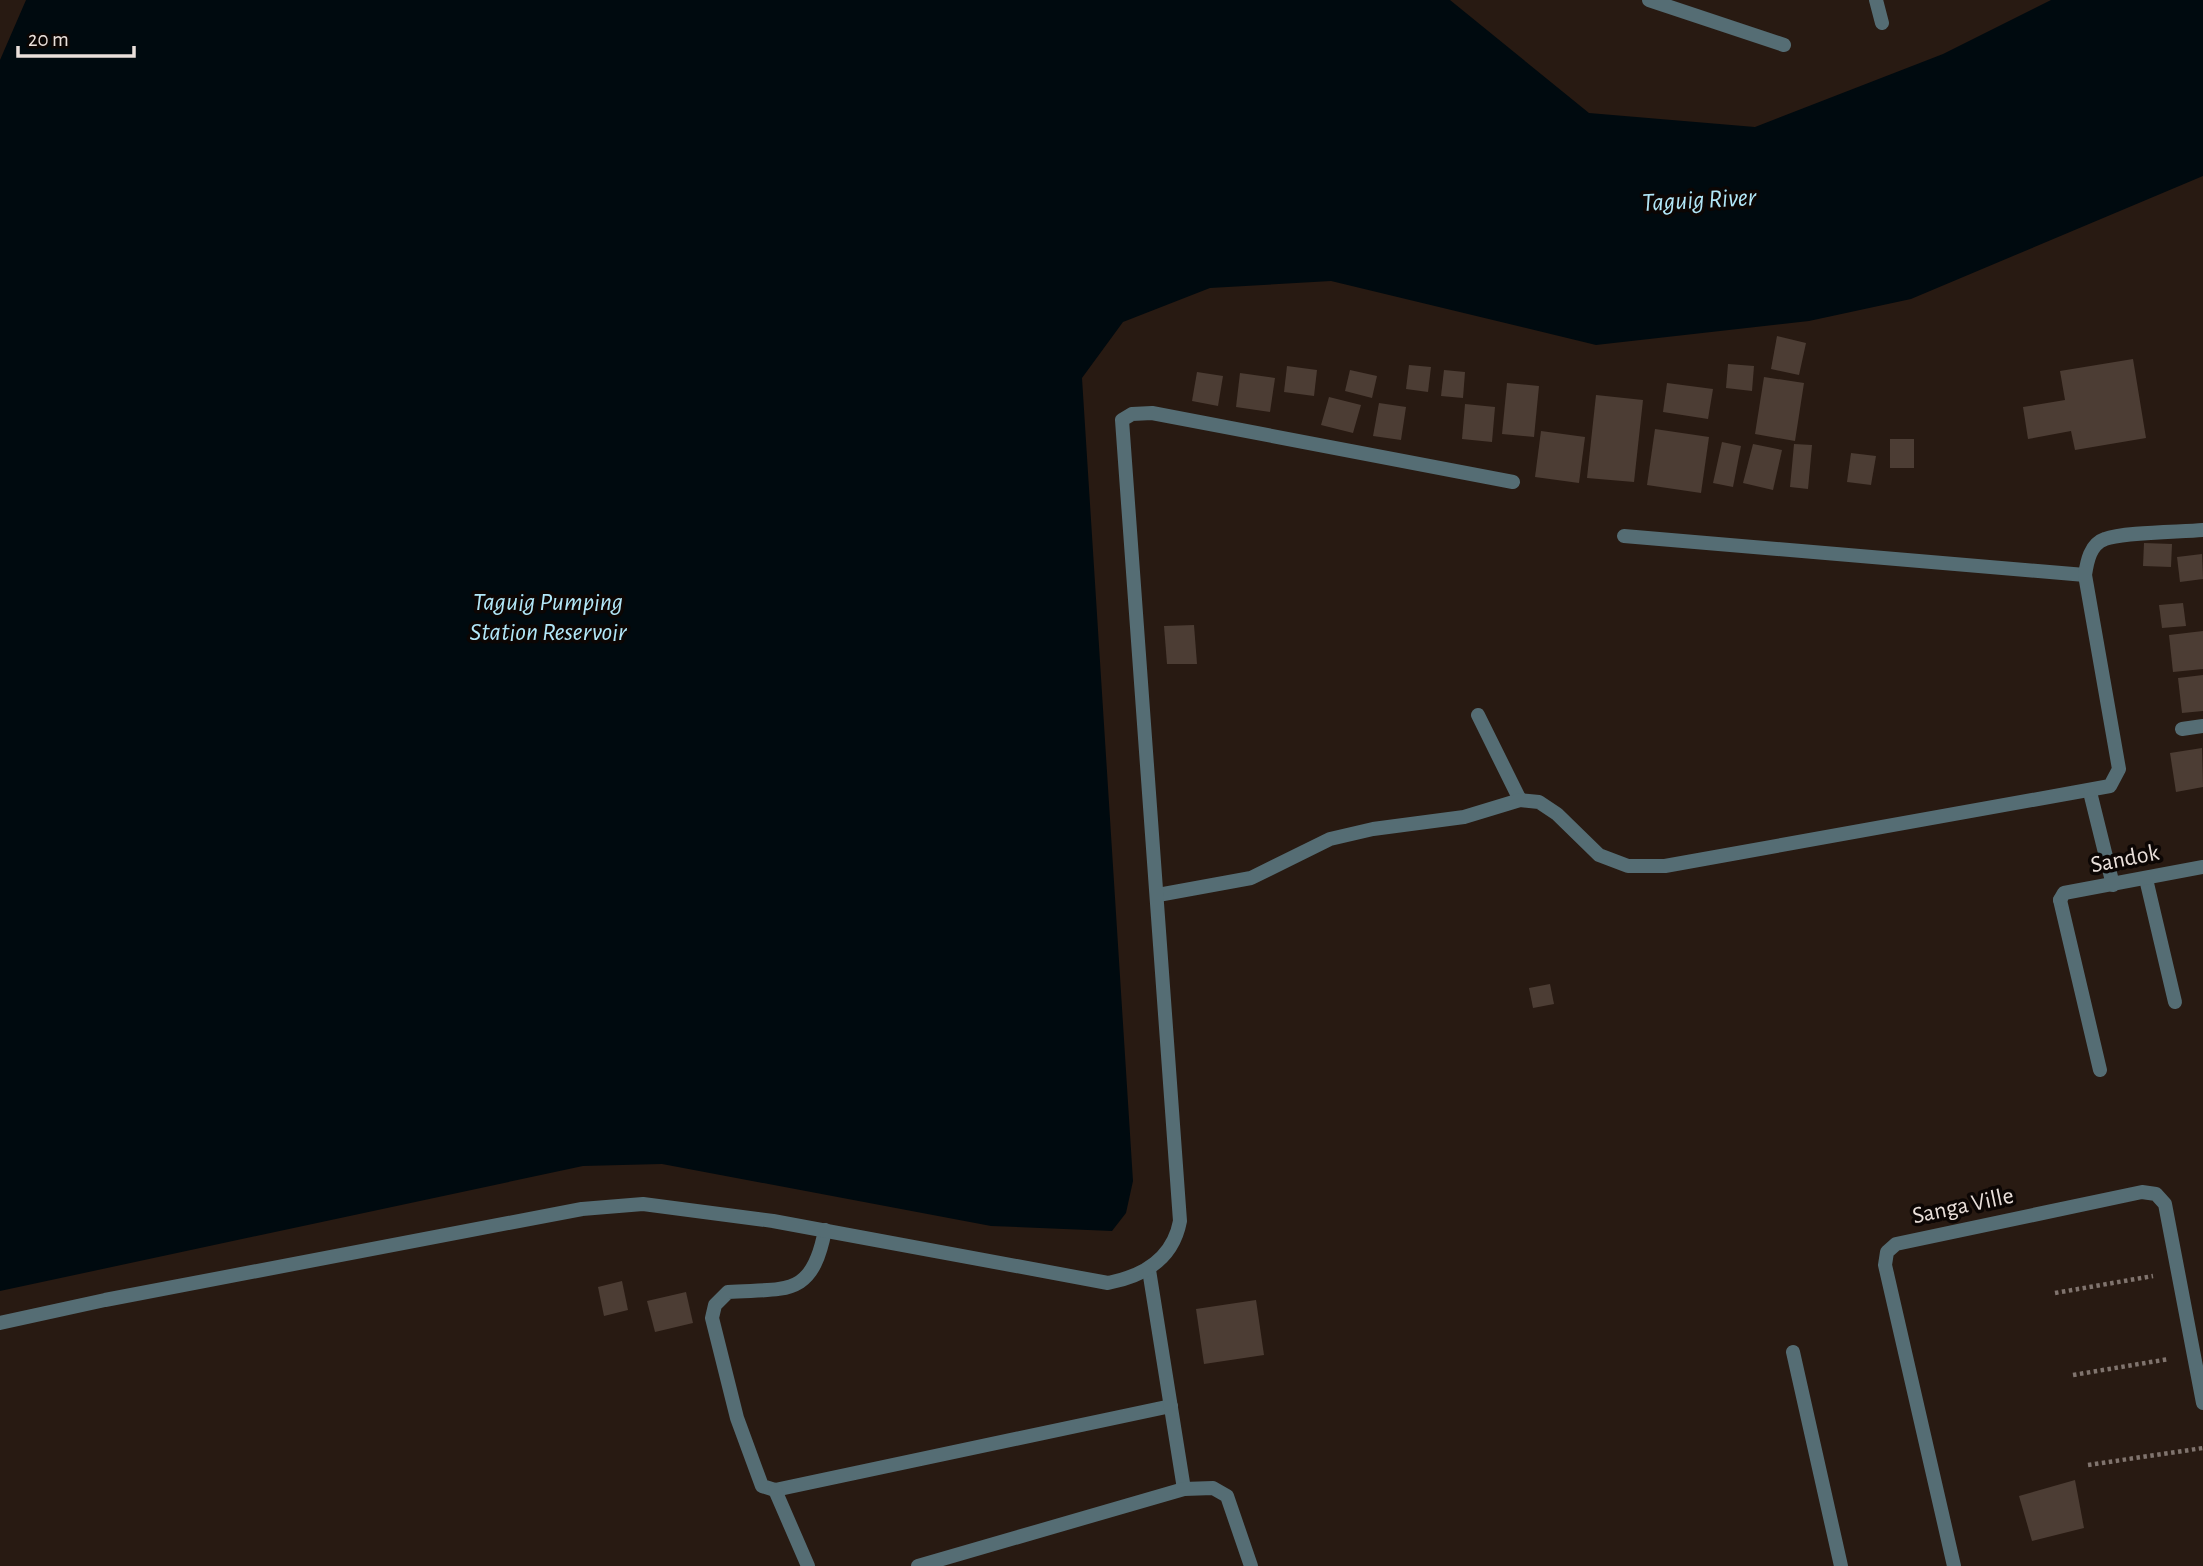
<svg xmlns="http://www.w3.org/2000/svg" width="2203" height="1566" viewBox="0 0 2203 1566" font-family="'Alegreya Sans',sans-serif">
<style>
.water{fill:#000a0f}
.building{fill:#4c3d34}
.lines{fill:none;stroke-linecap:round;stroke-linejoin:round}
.path{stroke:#80746e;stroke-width:4.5;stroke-dasharray:3.5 3.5;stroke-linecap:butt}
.service{stroke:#556d74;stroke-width:14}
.minor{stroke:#556d74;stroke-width:14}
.labels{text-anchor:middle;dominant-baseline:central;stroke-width:7;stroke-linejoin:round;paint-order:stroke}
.street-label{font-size:24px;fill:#eae0db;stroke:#0c0604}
.water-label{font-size:26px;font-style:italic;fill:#b2e7f8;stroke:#0c0604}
</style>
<rect width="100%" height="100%" fill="#281a12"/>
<polygon class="water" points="26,0 1450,0 1589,113 1755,127 1943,54 2051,0 2203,0 2203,176 1911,299 1809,321 1596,345 1331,281 1210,288 1123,322 1082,378 1133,1181 1126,1213 1112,1231 991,1226 662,1164 583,1166 0,1291 0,60"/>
<g class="building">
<polygon points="1777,336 1806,343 1799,375 1771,369"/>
<polygon points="2133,359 2146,438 2075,450 2071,431 2028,439 2023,407 2065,400 2060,371"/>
<polygon points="1728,364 1754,366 1752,391 1726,388"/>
<polygon points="1409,365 1431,367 1428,392 1406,389"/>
<polygon points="1287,366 1317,370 1314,396 1284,392"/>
<polygon points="1350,370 1377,376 1372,398 1345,391"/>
<polygon points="1444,370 1465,372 1463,398 1441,396"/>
<polygon points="1197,372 1223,376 1218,406 1192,401"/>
<polygon points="1240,373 1275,378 1270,412 1236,407"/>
<polygon points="1764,377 1804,383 1795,441 1755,434"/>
<polygon points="1507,383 1539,386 1534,437 1502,434"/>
<polygon points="1667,383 1713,389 1708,419 1663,412"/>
<polygon points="1596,395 1643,400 1634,482 1587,478"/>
<polygon points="1329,397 1361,405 1353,433 1321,425"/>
<polygon points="1379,403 1406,407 1401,440 1373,436"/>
<polygon points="1465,404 1495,407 1492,442 1462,439"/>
<polygon points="1655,429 1709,437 1701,493 1647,485"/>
<polygon points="1541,431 1585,437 1579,483 1535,477"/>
<rect x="1890" y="439" width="24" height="29"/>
<polygon points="1722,442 1741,446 1733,487 1713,483"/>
<polygon points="1753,444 1782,450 1773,490 1743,483"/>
<polygon points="1794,444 1812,445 1808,489 1790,487"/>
<polygon points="1851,453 1876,456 1871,485 1847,482"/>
<polygon points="2144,543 2172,544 2171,567 2143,566"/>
<polygon points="2202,554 2203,579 2180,582 2177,557"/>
<polygon points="2183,603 2186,626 2162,628 2159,605"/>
<polygon points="1194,625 1197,664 1167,664 1164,626"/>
<polygon points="2203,631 2203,669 2173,672 2169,635"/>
<polygon points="2203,675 2203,711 2182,713 2178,678"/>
<polygon points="2202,748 2203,787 2176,792 2170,753"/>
<polygon points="1550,984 1554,1004 1533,1008 1529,988"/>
<polygon points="622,1281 628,1310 604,1316 598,1287"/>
<polygon points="686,1292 693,1323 655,1332 647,1301"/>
<polygon points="1256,1300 1264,1355 1204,1364 1196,1309"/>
<polygon points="2075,1480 2084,1528 2032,1541 2019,1496"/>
</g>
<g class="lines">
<g class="path">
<polyline points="2055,1293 2153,1276"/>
<polyline points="2073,1375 2169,1359"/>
<polyline points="2088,1465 2203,1448"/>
</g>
<g class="service">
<polyline points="2146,879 2175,1002"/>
<polyline points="2060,900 2100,1070"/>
</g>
<g class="minor">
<polyline points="1649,0 1784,45"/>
<polyline points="1876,0 1882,23"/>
<polyline points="1624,536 2085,575"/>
<polyline points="1478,715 1520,800"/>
<polyline points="2182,729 2203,726"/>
<polyline points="2090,792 2113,885"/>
<path d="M1158 895 1251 878 1330 839 1373 829 1464 817 1520 800 1539 802 1557 814 1599 855 1628 866H1665L2110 786 2119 769 2085 575C2087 562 2090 544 2105 539 2123 532 2180 532 2203 530"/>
<polyline points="2060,900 2064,893 2203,867"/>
<path d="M825 1230C812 1298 787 1288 728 1292L715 1305 712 1318 737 1418 762 1486 775 1490 1171 1406"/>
<polyline points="1149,1270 1184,1489"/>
<path d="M0 1323 105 1300 582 1209 643 1204 773 1221 1108 1283C1144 1276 1173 1259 1180 1221L1122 420 1132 414 1152 413 1513 482"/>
<polyline points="1793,1352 1841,1566"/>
<polyline points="775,1490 808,1566"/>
<polyline points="918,1566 1184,1489 1213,1488 1227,1496 1251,1566"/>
<polyline points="1954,1566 1885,1265 1887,1252 1896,1244 2142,1192 2156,1194 2165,1204 2203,1403"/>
</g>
</g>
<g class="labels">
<g class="street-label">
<text transform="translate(2125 859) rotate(-11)">Sandok</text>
<text transform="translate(1963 1206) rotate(-12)">Sanga Ville</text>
</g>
<g class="water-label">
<text transform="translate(1699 200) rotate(-3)">Taguig River</text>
<text x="548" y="602">Taguig Pumping<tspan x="548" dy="30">Station Reservoir</tspan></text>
</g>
</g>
<path d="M18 46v10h116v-10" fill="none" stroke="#eae0db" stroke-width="3.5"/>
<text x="28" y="46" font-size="21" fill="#eae0db" stroke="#0c0604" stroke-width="5" paint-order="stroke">20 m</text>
</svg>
